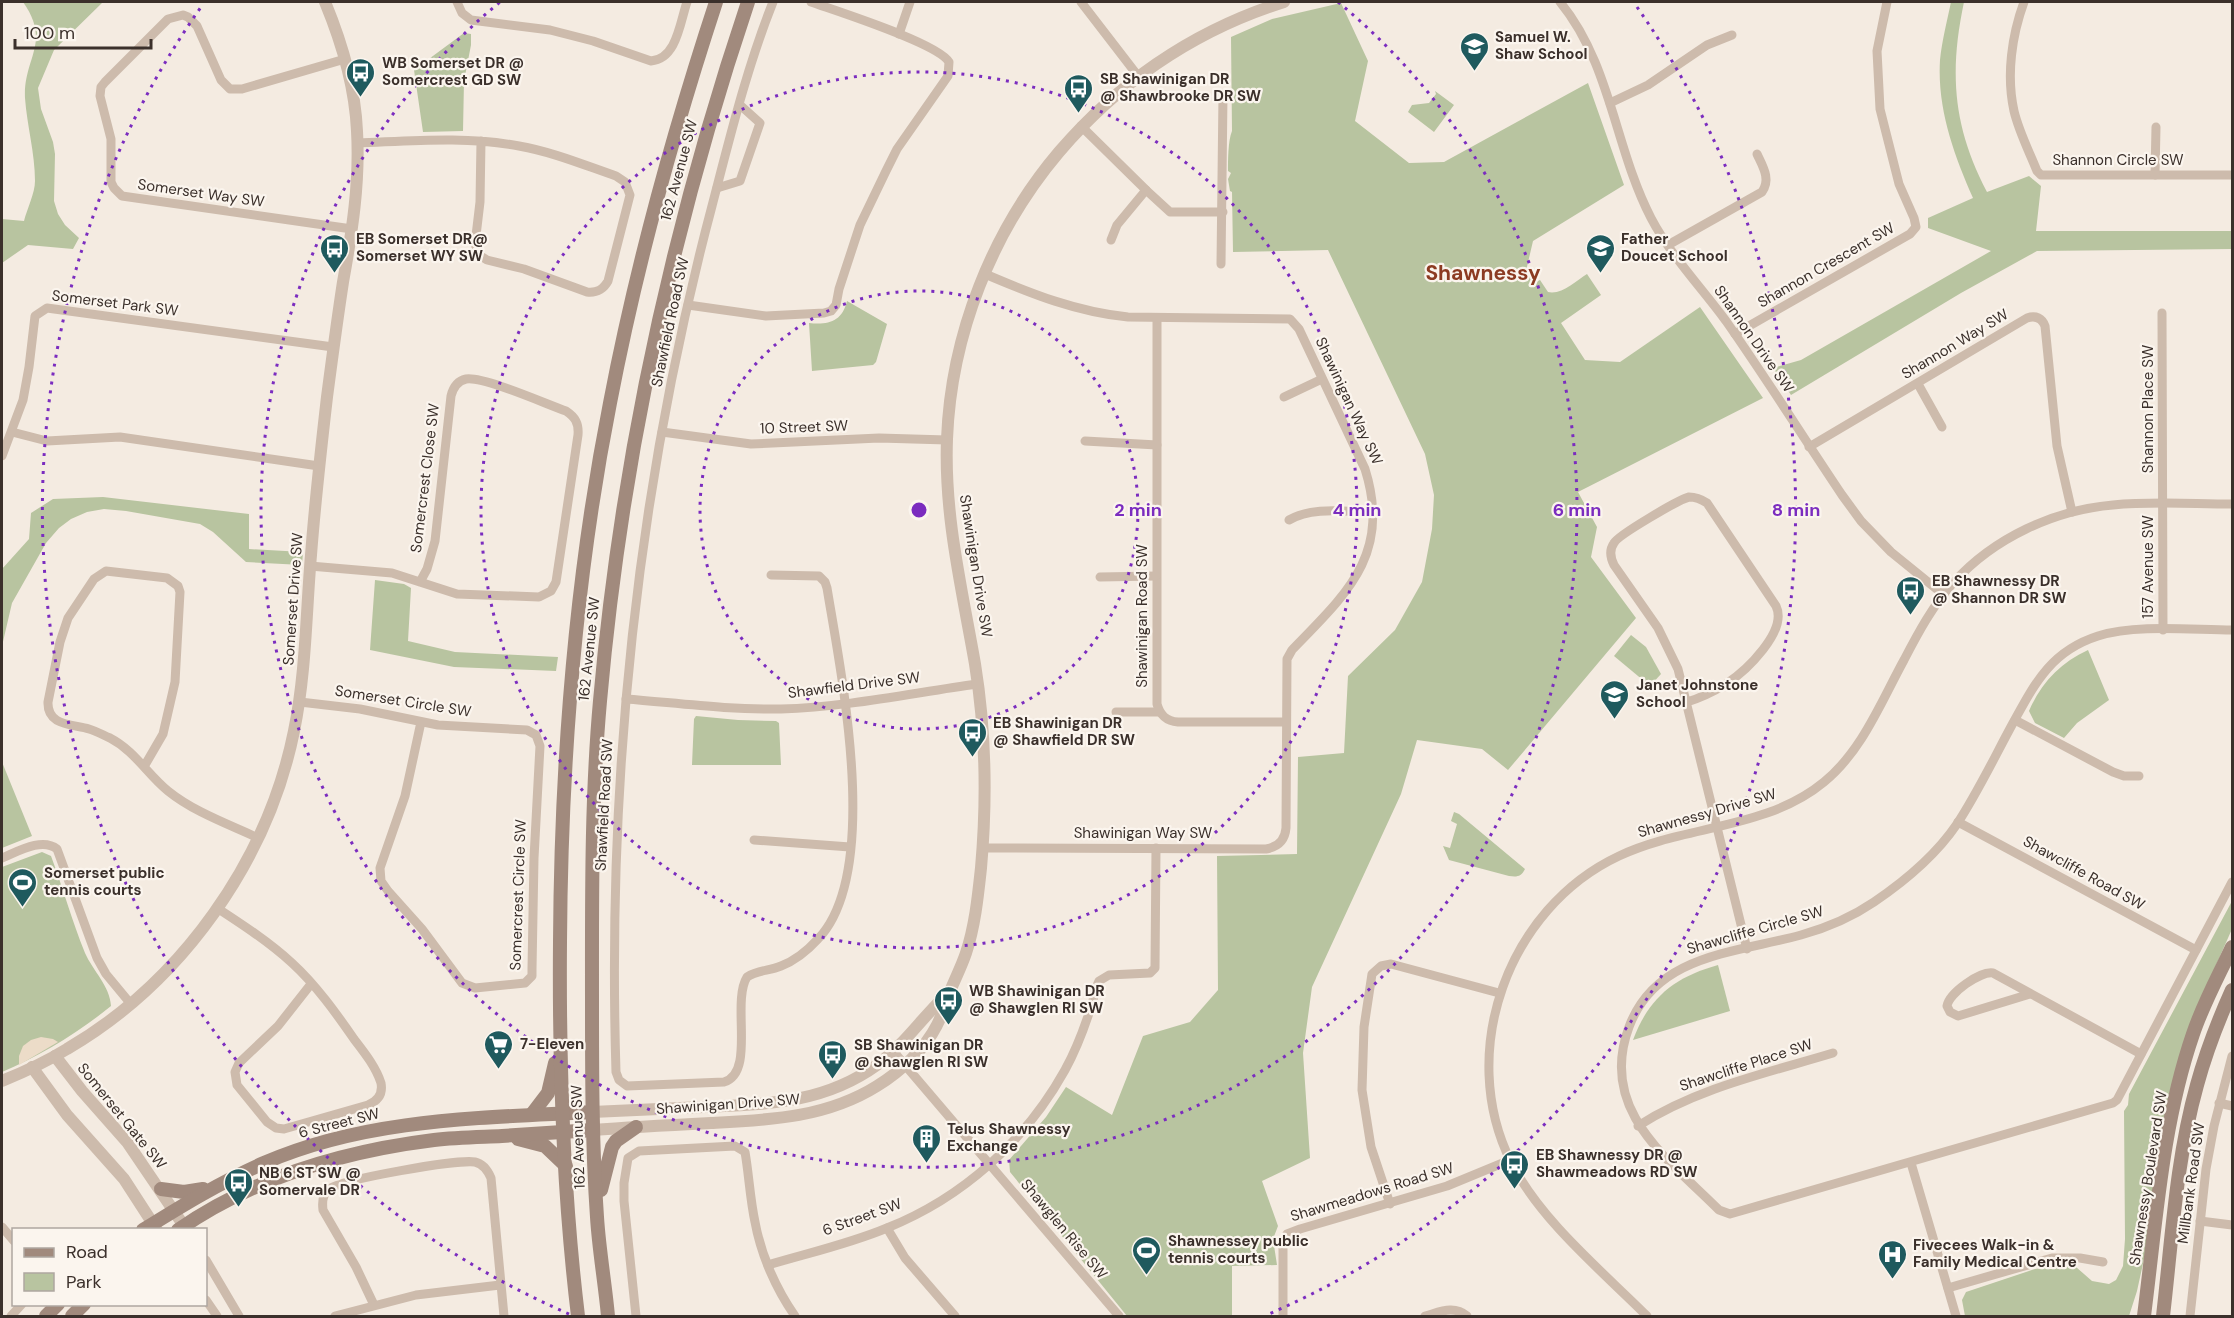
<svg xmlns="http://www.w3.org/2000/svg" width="2234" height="1318" viewBox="0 0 2234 1318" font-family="'DM Sans',sans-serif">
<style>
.green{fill:#b8c4a0}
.plaza{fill:#ecdcc8}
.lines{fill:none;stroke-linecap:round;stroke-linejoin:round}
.minor{stroke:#cdbbac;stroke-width:9}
.tertiary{stroke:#cdbbac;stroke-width:12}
.secondary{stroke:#a18a7d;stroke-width:14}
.ring{fill:none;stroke:#7b2cbf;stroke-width:3;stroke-dasharray:3 6}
.labels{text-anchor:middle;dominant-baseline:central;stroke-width:4.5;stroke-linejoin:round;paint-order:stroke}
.poi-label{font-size:15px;font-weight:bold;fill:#3b302b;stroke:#fbf5ee;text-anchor:start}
.street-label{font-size:15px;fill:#3b302b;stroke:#fbf5ee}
.district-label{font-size:21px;font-weight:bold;fill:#8c3b22;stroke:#fbf5ee}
.centre{fill:#7b2cbf;stroke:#fbf5ee;stroke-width:3}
.ring-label{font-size:18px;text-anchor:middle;font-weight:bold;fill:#7b2cbf;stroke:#fbf5ee;stroke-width:4.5;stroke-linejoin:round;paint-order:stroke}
</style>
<rect width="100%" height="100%" fill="#f4ebe1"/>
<g class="green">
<path d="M23 2H103L54 50 38 88 41 109 53 142 55 154 54 201 58 214 65 225 79 238 73 249 28 245 2 263V219L24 221C27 209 35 193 35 181 35 153 27 126 25 98 23 58 52 43 23 2Z"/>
<path d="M1951 2H1964C1949 73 1953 127 1987 192L2029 176 2041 186 2036 231H2232V249L2037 251 1961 293 1791 395 1773 368 1801 360 1991 251 1928 228V218L1973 198C1954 155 1937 109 1940 60 1942 41 1947 21 1951 2Z"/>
<path d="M1341 3 1368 61 1355 121 1409 163 1444 162 1588 83 1624 185 1533 241 1526 271 1534 283 1540 280 1548 292C1562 295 1576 281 1587 274L1601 295 1561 323 1585 360 1620 362 1700 307 1763 398 1578 492 1597 527 1591 557 1636 618 1508 770 1482 749 1417 740 1401 794 1312 987 1303 1053 1310 1158 1262 1181 1278 1226 1273 1239 1277 1265 1232 1266V1316H1127L1010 1172 1009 1160 1046 1117 1066 1087 1112 1115 1143 1036 1190 1022 1218 990 1217 856 1297 854 1298 757 1344 753 1348 676 1395 630 1422 582 1432 529 1434 495 1425 454 1328 250 1233 252 1232 192 1230 191 1228 179 1231 173 1228 171C1228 161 1228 140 1232 131L1231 37 1272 19Z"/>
<polygon points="464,33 471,34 471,45 464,81 463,131 423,132 414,70"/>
<polygon points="1435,91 1454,105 1434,132 1408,112 1412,105 1429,103 1436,94"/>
<path d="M847 301 887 324 876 362 873 365 812 371 809 323C828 325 842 322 847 301Z"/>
<polygon points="103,497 249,514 249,549 303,552 302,565 246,562 213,532 200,524 126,511 104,509 87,512 71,519 59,528 46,543 12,603 2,646 2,569 29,539 31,513 53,499"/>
<polygon points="375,580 404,584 411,588 408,641 455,652 558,657 556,671 454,667 370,650"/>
<polygon points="1631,635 1646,647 1661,674 1650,686 1614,656"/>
<path d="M2088 650 2109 700 2077 723 2064 738 2035 723 2029 711C2041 683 2060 663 2088 650Z"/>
<polygon points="696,716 738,720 776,721 779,723 781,765 692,765 694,719"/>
<polygon points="2,762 32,836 2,848"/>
<path d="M1454 812 1459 814 1525 869C1521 877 1517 877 1509 876L1449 860 1443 846 1450 848 1457 824 1451 821Z"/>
<path d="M42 852 51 856C63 888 72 921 85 953 93 971 110 986 111 1006 78 1033 40 1056 2 1072V867Z"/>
<polygon points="2232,901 2232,929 2201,999 2137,1291 2129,1316 1965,1316 1962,1300 1966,1292 2035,1269 2068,1265 2076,1267 2092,1281 2109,1284 2116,1280 2123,1266 2125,1239 2124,1111 2128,1105 2129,1094"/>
<path d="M1718 965 1730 1011 1633 1040C1649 997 1675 977 1718 965Z"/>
</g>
<polygon class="plaza" points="41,1037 53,1039 58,1042 19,1065 19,1056 23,1046 31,1040"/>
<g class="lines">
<g class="minor">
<path d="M457 2 462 13 471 20 550 30 593 41 651 61C677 59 680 22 687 2"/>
<polyline points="1081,2 1138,76"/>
<path d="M1560 2C1611 64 1615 149 1651 218 1671 256 1701 287 1726 321 1766 378 1803 437 1842 495L1861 521 1891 552 1944 595"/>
<path d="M2024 2C2012 35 2006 75 2014 111 2019 132 2029 151 2037 171L2041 175H2232"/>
<polyline points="899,34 910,2"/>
<polyline points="345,59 242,89 230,89 221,80 197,26 188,17 183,15 168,19 105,82 101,87 100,96 111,139 111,182 114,188 122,196 352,229"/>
<polyline points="1610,103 1648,85 1707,45 1732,35"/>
<polyline points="1081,126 1146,190 1117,225 1111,240"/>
<path d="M358 143C412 141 466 136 519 146 553 152 584 165 616 176L625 182 630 195 608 281C603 290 597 293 587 292L524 269 487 260 479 255 475 244 480 202 481 141"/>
<polyline points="2155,175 2156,127"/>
<polyline points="717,188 740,181 760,123 740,105"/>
<polyline points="1146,190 1170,212 1223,212"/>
<path d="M1668 245 1762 192C1771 179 1763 167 1757 154"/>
<polyline points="1221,264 1223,94"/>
<path d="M688 305 766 316 824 313 831 311 836 305 839 289 860 225 886 171 897 149 948 76 949 62C938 43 836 11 811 2"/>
<polyline points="2162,313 2163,630"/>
<path d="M1157 318V704C1160 715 1166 721 1178 722H1286"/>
<polyline points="1735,334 1910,234 1916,227 1914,218 1899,184 1880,109 1877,51 1887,2"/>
<polyline points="1918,384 1942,427"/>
<polyline points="1284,397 1322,379"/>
<polyline points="12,432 47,441 120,437 319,466"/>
<polyline points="662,432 751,444 879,438 947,440"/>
<polyline points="1085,441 1157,445"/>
<path d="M1809 447 2027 318C2036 315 2042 318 2045 326L2057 446 2072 512"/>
<polyline points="2,456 23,400 29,367 35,316 47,308 333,347"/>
<path d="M1289 520C1313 506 1346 512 1373 512"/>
<path d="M310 566 392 573 457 594 539 597 551 591 556 582 578 435C579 423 575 417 566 411 546 404 483 376 466 379 457 381 453 388 451 396L435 541 427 569 420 582"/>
<path d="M771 575 819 576 825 582 827 588C841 673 882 872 818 939 808 950 794 961 781 966 769 971 758 970 747 977 731 1003 756 1072 724 1082L627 1086 619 1080 616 1072C607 780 637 488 712 206 730 137 747 67 773 2"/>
<polyline points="1100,577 1156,576"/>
<path d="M2232 630C2192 630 2136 624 2098 636 2051 651 2035 683 2013 723 1995 756 1978 792 1957 824 1936 855 1905 881 1874 902 1852 917 1826 928 1801 935 1736 953 1656 954 1629 1027 1598 1110 1667 1158 1719 1210L1730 1214 2113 1103 2117 1100 2232 882"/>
<path d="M626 699C677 703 730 710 781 709 847 707 912 693 977 684"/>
<polyline points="300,702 360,709 438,725 527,730 536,735 540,746 534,858 532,969 532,976 525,983 475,988 462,983 422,929 388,891 381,881 380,868 405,796 421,722"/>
<path d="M1687 702C1700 698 1713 692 1726 684 1746 671 1788 631 1776 606L1707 503C1701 499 1696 497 1689 497 1680 499 1618 535 1614 543 1609 550 1610 557 1614 565L1658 628 1678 669 1747 949"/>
<polyline points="1116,712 1159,712"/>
<polyline points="2015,720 2113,772 2124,776 2139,776"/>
<path d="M145 765 163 734 175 682 180 592 178 586 167 578 106 571 94 579 68 618 60 642 48 702C47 726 72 724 89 729 96 731 103 735 110 738 135 751 147 774 168 791 194 812 228 824 258 838"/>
<polyline points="1958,822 2196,950"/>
<polyline points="754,840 850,847"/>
<path d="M983 848 1266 849C1278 847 1285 840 1286 828L1287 659 1292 650C1346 594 1392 555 1365 469L1299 329 1290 319 1128 317C1077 312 1032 294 985 274"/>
<path d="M2 858C17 852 42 837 57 849L97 958 106 974 130 1003"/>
<path d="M217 908C243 925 269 942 292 963 316 985 336 1013 354 1039 364 1052 376 1067 381 1083 383 1094 378 1101 368 1105L284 1129 276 1128 267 1122 237 1085 235 1072 239 1063 278 1026 311 984"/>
<path d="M2030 994 1958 1016 1950 1012 1947 1006C1949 993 1980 971 1993 973L2141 1054"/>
<polyline points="893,1051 1119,1316"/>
<polyline points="2219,1103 2232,1106"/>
<path d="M1638 1126C1697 1088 1767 1073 1833 1053"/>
<polyline points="1911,1163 1956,1316"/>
<polyline points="1390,1204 1371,1147 1362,1090 1364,1027 1372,974 1381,966 1391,964 1499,993"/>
<polyline points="2200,1221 2232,1225"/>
<polyline points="2,1227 14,1241"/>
<polyline points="887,1228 905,1258 955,1316"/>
<polyline points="206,1260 239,1316"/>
<path d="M768 1265C808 1253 849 1244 887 1228 962 1198 1025 1142 1065 1070 1076 1050 1084 1029 1091 1007 1094 998 1095 989 1099 981L1109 975 1150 973 1155 968 1156 848"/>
<polyline points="1948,1288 2052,1258 2080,1258 2103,1262"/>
<polyline points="206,1300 217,1316"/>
<path d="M374 1305 356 1267 323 1210C322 1202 322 1194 329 1189 343 1179 458 1159 475 1162 484 1164 488 1171 491 1178L504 1316"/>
<polyline points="11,1316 22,1304"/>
<polyline points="335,1316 416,1295 500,1285"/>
<path d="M636 1316 624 1201V1183L628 1158 639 1151 735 1146 745 1152C749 1175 750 1199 755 1222 761 1255 776 1289 795 1316"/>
<polyline points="1283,1316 1283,1242 1287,1234 1300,1229 1447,1186 1510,1160"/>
<path d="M1425 1316C1440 1312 1454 1305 1467 1316"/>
<path d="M1647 1316C1602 1271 1540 1220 1511 1162 1456 1052 1508 908 1619 856 1684 825 1766 830 1824 782 1862 751 1881 702 1904 660 1918 633 1933 605 1954 582 1994 538 2054 510 2113 505 2152 501 2193 504 2232 504"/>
<polyline points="2190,1316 2206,1169 2214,1126 2232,1056"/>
</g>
<g class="tertiary">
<polyline points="55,1056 82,1091 127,1142 184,1226"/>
<polyline points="32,1067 67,1115 124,1179 157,1230"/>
<path d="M2 1081C24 1072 46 1062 67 1049 182 982 268 860 294 731 306 673 306 613 311 555 315 502 321 449 327 397 332 359 337 321 343 282 352 232 360 183 357 131 355 86 342 43 325 2"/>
<path d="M592 1112C629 1110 666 1109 703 1107 766 1104 823 1104 877 1065 903 1046 922 1018 945 996"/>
<path d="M593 1130C633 1127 672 1125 711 1123 769 1120 826 1118 877 1086 900 1072 925 1049 937 1025 943 1014 945 1000 951 989 956 977 962 965 966 953 975 926 978 896 981 868 987 800 986 732 975 664 962 589 944 516 947 439 951 335 992 231 1059 152 1120 81 1195 30 1284 2"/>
</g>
<g class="secondary">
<polyline points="532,1114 548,1093 555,1063"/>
<polyline points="518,1139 545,1146 566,1166"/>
<polyline points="161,1189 184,1192 203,1189"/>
<polyline points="601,1190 612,1147 616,1141 636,1127"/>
<path d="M143 1230C183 1205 221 1182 264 1163 367 1118 482 1118 592 1112"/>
<path d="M178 1230C253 1178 345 1151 434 1140 457 1137 480 1137 502 1136 533 1134 563 1132 593 1130"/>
<polyline points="46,1316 58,1304"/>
<polyline points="72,1316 84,1304"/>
<path d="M578 1316C563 1192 559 1067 560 942 561 762 575 580 610 403 636 267 673 133 716 2"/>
<path d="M608 1316C605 1283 599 1250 597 1217 592 1145 592 1074 592 1002 592 902 591 801 600 701 621 463 672 228 748 2"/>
<path d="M2144 1316C2156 1222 2162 1124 2193 1034 2203 1004 2219 975 2232 947"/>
<path d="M2163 1316C2172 1239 2176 1160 2197 1085 2206 1052 2218 1021 2232 990"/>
</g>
</g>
<g class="ring">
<circle cx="919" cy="510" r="219"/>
<circle cx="919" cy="510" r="438"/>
<path d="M1338 2A658 658 0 1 1 500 2"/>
<path d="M569 1314A877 877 0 0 1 201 7M1637 7A877 877 0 0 1 1269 1314"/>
</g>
<defs>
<symbol id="school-pin" viewBox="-11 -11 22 30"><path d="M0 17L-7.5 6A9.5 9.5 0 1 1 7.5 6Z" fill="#1f5a5e" stroke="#fbf5ee"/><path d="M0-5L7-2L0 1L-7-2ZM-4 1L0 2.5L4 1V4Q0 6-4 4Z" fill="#fff"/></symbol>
<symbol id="bus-pin" viewBox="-11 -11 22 30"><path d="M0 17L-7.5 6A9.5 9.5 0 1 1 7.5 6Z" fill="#1f5a5e" stroke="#fbf5ee"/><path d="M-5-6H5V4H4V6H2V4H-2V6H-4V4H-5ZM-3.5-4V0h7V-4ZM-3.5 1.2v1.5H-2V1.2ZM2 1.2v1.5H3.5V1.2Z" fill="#fff"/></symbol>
<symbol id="stadium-pin" viewBox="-11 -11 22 30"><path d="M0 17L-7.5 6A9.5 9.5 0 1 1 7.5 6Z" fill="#1f5a5e" stroke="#fbf5ee"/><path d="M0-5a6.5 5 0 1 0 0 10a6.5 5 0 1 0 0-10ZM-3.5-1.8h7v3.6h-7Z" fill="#fff"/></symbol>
<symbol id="supermarket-pin" viewBox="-11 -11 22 30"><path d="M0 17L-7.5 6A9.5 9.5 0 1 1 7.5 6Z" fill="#1f5a5e" stroke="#fbf5ee"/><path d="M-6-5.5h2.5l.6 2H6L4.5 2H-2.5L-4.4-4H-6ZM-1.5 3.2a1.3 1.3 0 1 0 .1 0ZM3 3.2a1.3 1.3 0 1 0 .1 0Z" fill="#fff"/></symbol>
<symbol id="building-pin" viewBox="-11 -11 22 30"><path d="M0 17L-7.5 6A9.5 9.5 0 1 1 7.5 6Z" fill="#1f5a5e" stroke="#fbf5ee"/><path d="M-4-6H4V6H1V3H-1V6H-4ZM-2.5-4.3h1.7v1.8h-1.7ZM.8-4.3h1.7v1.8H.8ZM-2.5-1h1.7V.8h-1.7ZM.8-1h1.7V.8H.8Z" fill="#fff"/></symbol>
<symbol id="hospital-pin" viewBox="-11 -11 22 30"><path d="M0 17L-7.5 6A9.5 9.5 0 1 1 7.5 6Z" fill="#1f5a5e" stroke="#fbf5ee"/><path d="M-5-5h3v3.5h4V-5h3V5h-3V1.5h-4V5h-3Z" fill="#fff"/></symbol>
</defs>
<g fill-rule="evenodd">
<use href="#school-pin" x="1458" y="30" width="33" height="45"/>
<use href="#bus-pin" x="344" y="56" width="33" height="45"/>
<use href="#bus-pin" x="1062" y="72" width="33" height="45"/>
<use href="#bus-pin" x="318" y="232" width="33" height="45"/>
<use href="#school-pin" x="1584" y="232" width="33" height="45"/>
<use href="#bus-pin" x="1894" y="574" width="33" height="45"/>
<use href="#school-pin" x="1598" y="678" width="33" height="45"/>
<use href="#bus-pin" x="956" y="716" width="33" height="45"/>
<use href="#stadium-pin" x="6" y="866" width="33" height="45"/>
<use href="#bus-pin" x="932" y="984" width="33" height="45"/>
<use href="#supermarket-pin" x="482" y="1028" width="33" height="45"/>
<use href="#bus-pin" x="816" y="1038" width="33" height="45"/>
<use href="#building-pin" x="910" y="1122" width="33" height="45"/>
<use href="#bus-pin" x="1498" y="1148" width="33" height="45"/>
<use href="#bus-pin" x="222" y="1166" width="33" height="45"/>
<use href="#stadium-pin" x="1130" y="1234" width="33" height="45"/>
<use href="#hospital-pin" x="1876" y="1238" width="33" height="45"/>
</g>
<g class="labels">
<g class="poi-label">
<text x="1495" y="37">Samuel W.<tspan x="1495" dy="17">Shaw School</tspan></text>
<text x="382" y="63">WB Somerset DR @<tspan x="382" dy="17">Somercrest GD SW</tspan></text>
<text x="1100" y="79">SB Shawinigan DR<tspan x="1100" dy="17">@ Shawbrooke DR SW</tspan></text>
<text x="356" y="239">EB Somerset DR@<tspan x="356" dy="17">Somerset WY SW</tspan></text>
<text x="1621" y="239">Father<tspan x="1621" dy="17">Doucet School</tspan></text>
<text x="1932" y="581">EB Shawnessy DR<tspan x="1932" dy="17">@ Shannon DR SW</tspan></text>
<text x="1636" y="685">Janet Johnstone<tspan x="1636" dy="17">School</tspan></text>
<text x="993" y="723">EB Shawinigan DR<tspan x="993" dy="17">@ Shawfield DR SW</tspan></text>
<text x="44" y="873">Somerset public<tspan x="44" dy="17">tennis courts</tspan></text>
<text x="969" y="991">WB Shawinigan DR<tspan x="969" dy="17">@ Shawglen RI SW</tspan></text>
<text x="520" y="1044">7-Eleven</text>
<text x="854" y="1045">SB Shawinigan DR<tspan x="854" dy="17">@ Shawglen RI SW</tspan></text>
<text x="947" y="1129">Telus Shawnessy<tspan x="947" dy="17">Exchange</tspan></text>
<text x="1536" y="1155">EB Shawnessy DR @<tspan x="1536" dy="17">Shawmeadows RD SW</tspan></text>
<text x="259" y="1173">NB 6 ST SW @<tspan x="259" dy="17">Somervale DR</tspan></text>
<text x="1168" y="1241">Shawnessey public<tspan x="1168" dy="17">tennis courts</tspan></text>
<text x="1913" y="1245">Fivecees Walk-in &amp;<tspan x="1913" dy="17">Family Medical Centre</tspan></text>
</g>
<g class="street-label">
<text x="2118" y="160">Shannon Circle SW</text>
<text transform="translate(679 170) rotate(-75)">162 Avenue SW</text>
<text transform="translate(201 193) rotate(8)">Somerset Way SW</text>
<text transform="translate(1826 265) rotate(-30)">Shannon Crescent SW</text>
<text transform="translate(115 303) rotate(7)">Somerset Park SW</text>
<text transform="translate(670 322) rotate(-78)">Shawfield Road SW</text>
<text transform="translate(1754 339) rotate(55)">Shannon Drive SW</text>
<text transform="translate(1955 344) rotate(-31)">Shannon Way SW</text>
<text transform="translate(1349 401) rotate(65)">Shawinigan Way SW</text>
<text transform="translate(2148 409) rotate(-90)">Shannon Place SW</text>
<text transform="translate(804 427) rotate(-2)">10 Street SW</text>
<text transform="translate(425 478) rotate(-83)">Somercrest Close SW</text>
<text transform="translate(976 566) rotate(81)">Shawinigan Drive SW</text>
<text transform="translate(2148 567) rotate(-90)">157 Avenue SW</text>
<text transform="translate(293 599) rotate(-86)">Somerset Drive SW</text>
<text transform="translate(1142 616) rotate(-90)">Shawinigan Road SW</text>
<text transform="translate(589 649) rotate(-84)">162 Avenue SW</text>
<text transform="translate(854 685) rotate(-7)">Shawfield Drive SW</text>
<text transform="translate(403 701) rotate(9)">Somerset Circle SW</text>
<text transform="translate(604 805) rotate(-87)">Shawfield Road SW</text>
<text transform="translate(1707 813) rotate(-16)">Shawnessy Drive SW</text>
<text x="1143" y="833">Shawinigan Way SW</text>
<text transform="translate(2084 873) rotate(29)">Shawcliffe Road SW</text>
<text transform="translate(518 895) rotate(-88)">Somercrest Circle SW</text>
<text transform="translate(1755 930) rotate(-16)">Shawcliffe Circle SW</text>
<text transform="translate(1746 1065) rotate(-18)">Shawcliffe Place SW</text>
<text transform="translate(728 1104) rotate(-4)">Shawinigan Drive SW</text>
<text transform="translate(122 1116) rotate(51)">Somerset Gate SW</text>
<text transform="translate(339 1123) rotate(-14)">6 Street SW</text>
<text transform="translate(578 1137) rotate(-92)">162 Avenue SW</text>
<text transform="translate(2148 1178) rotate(-81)">Shawnessy Boulevard SW</text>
<text transform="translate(2191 1183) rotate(-82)">Millbank Road SW</text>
<text transform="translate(1372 1192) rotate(-17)">Shawmeadows Road SW</text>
<text transform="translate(862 1217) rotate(-20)">6 Street SW</text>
<text transform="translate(1064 1229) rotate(50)">Shawglen Rise SW</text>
</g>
<g class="district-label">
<text x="1483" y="273">Shawnessy</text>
</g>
</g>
<circle cx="919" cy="510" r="9" class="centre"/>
<g class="ring-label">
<text x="1138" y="516">2 min</text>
<text x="1357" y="516">4 min</text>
<text x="1577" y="516">6 min</text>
<text x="1796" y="516">8 min</text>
</g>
<rect width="2234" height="1318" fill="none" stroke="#3b302b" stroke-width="6"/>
<rect x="12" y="1228" width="195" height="78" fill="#fbf5ee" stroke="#aea6a0" stroke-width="1.5"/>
<rect x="24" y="1248" width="30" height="9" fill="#a18a7d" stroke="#aea6a0" stroke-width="1.5"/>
<text x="66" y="1258" font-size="18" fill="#3b302b">Road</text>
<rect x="24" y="1273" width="30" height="18" fill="#b8c4a0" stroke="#aea6a0" stroke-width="1.5"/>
<text x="66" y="1288" font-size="18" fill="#3b302b">Park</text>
<path d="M15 39v9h136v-9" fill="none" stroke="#3b302b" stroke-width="3"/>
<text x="24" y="39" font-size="18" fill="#3b302b" stroke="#fbf5ee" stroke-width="4.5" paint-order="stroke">100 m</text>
</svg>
